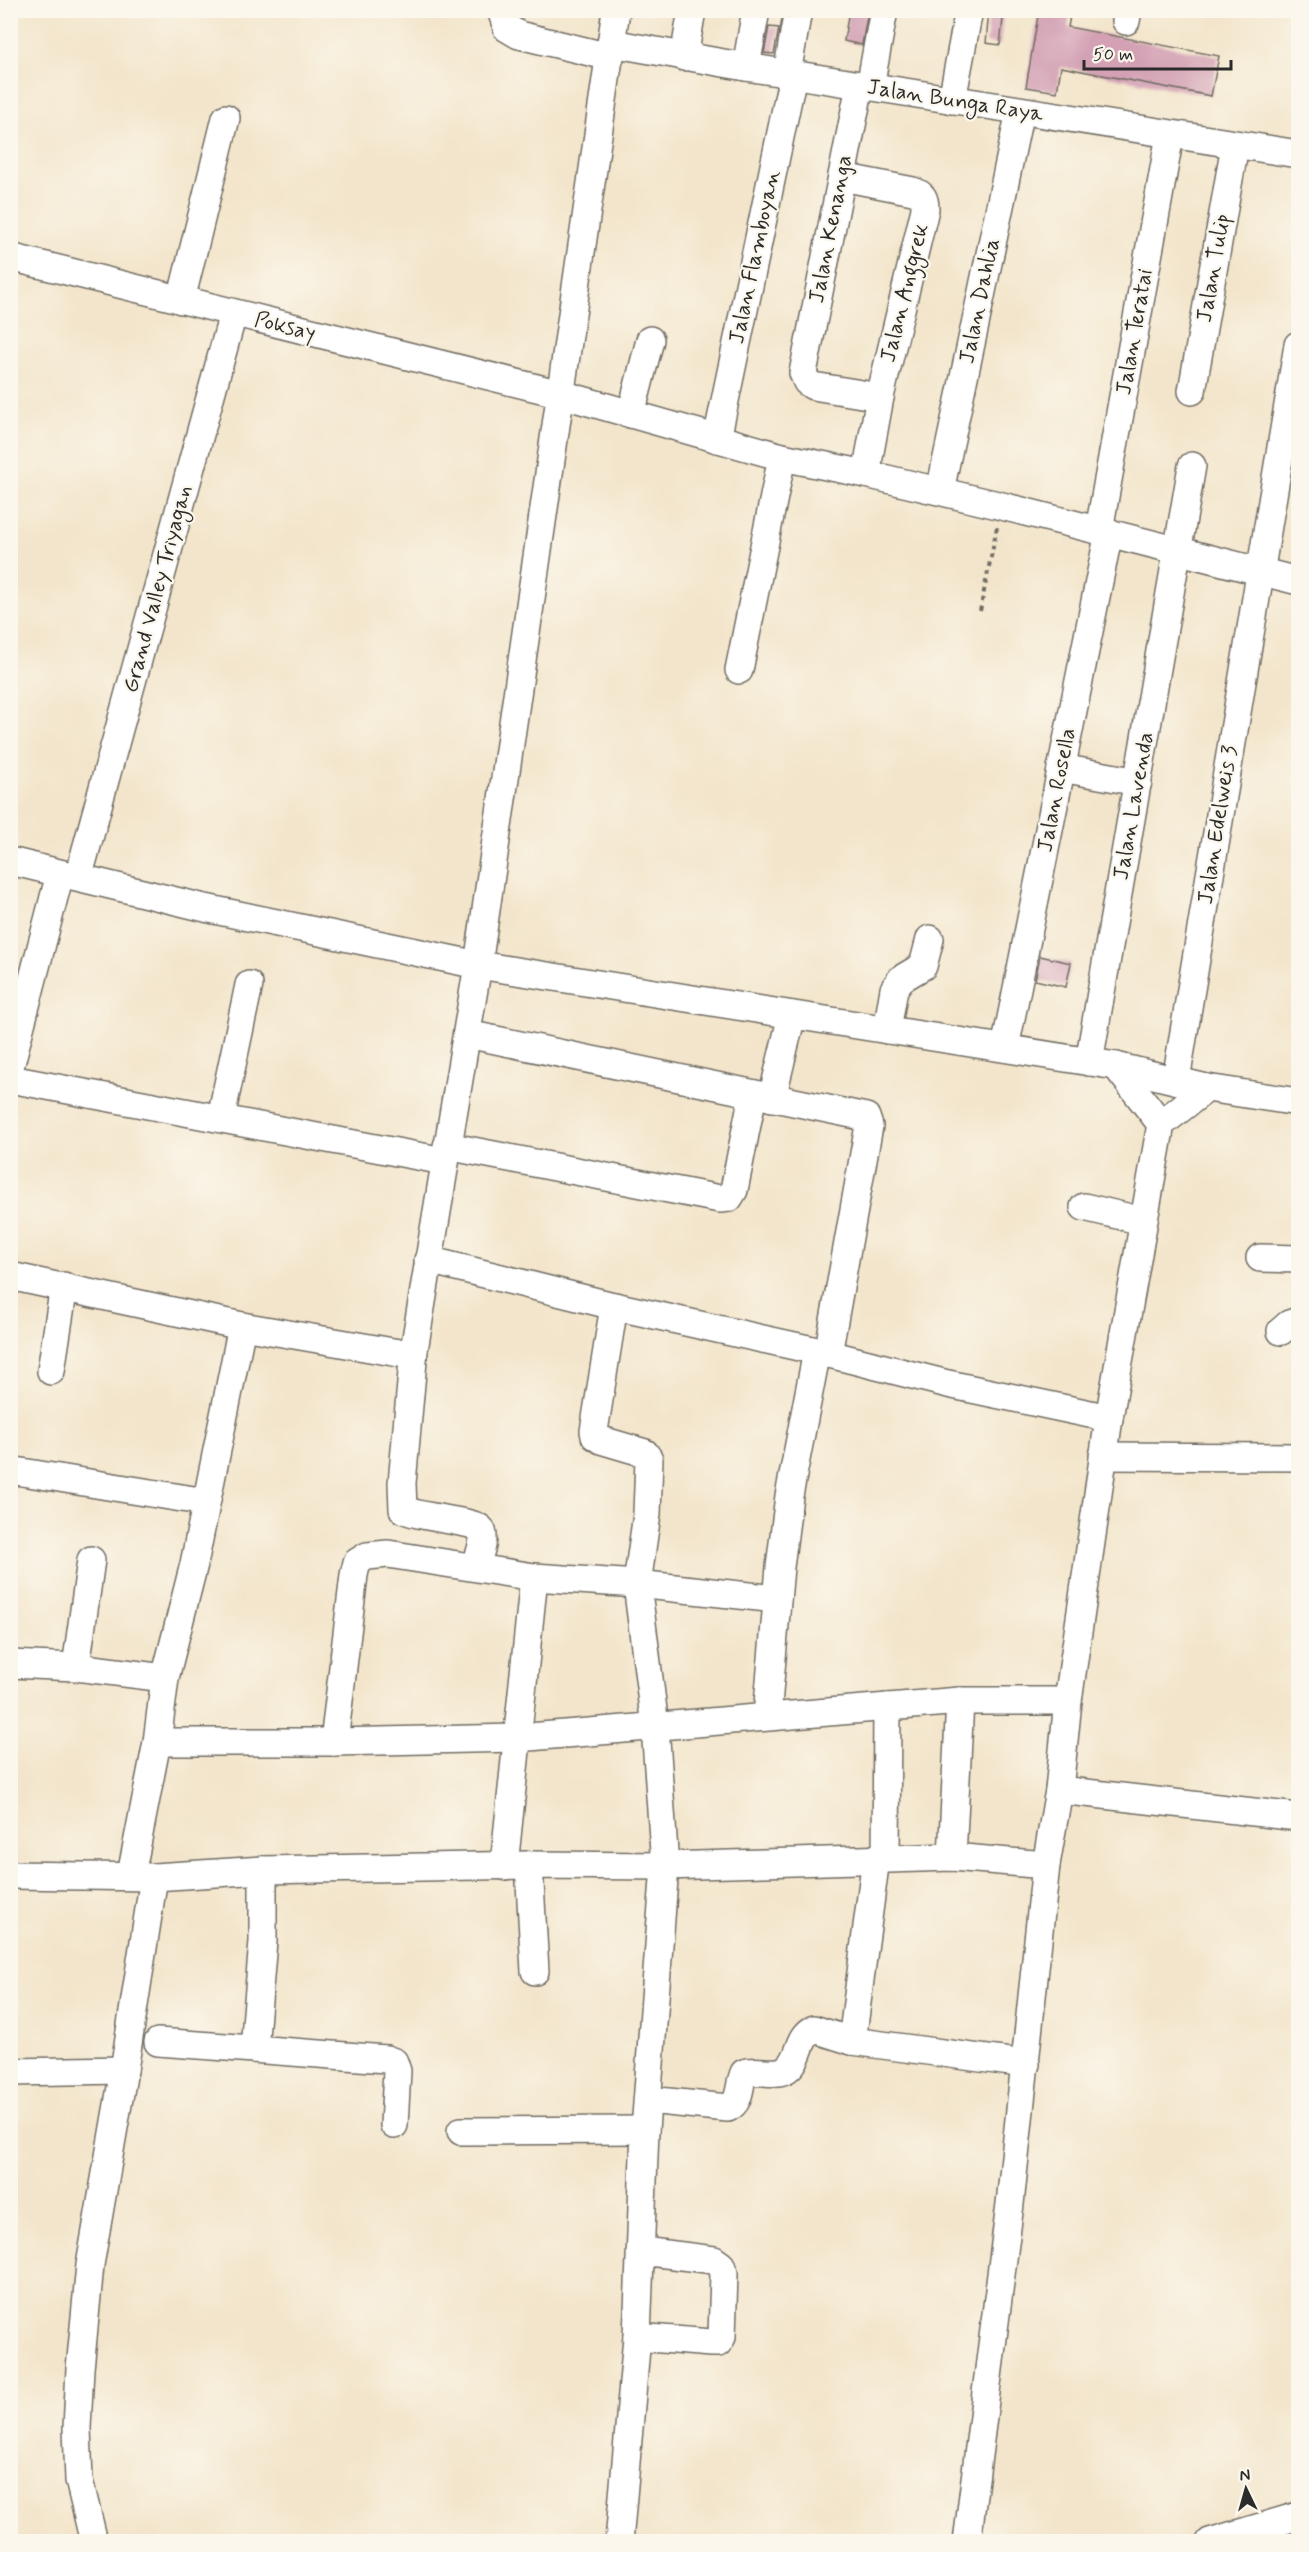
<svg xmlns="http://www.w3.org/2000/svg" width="1309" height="2552" viewBox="0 0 1309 2552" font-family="Mynerve,sans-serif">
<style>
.building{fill:#d3a0b4}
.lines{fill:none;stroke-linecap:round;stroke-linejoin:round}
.minor-casing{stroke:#716c63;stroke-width:30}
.path{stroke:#716c63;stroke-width:4;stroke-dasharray:4.5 4.5;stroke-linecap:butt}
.minor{stroke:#fff;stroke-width:27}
.labels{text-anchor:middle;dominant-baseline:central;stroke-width:4.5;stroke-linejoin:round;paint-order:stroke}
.street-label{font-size:22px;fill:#2b2b2b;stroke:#fbf7ec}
</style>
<rect width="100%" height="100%" fill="#fbf7ec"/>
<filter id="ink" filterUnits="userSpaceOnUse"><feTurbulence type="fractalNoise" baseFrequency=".0167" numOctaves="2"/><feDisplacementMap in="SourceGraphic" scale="12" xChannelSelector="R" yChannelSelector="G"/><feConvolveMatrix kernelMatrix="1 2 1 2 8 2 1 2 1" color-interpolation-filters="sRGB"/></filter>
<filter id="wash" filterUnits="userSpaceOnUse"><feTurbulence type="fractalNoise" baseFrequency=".008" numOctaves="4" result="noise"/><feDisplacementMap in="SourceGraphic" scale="24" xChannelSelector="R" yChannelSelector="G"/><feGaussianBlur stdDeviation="1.35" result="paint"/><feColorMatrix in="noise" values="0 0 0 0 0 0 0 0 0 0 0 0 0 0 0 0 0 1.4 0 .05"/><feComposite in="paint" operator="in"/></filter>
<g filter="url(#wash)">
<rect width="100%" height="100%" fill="#f3e5cb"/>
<g id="blocks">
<g class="building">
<polygon points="849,10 868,10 862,45 844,41"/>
<polygon points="989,10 1004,10 1000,45 986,43"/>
<polygon points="1039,10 1071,10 1068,27 1219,56 1211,96 1061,67 1057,92 1026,87"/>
<polygon points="769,27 779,28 774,54 764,53"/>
<polygon points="1040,956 1071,963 1066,987 1035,980"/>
</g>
</g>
</g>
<g filter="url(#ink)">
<use href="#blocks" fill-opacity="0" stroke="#716c63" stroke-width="1.5"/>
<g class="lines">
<defs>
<g id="minor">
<polyline points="501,10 507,28 519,35 610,57"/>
<polyline points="616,10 478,965 1116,1066 1207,1088 1298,1102"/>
<polyline points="1126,21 1128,10"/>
<polyline points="611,43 746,67 1298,154"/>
<polyline points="684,57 692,10"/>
<polyline points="746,67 756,10"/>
<polyline points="787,74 798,10"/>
<polyline points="860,85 803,373 807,382 813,386 880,397"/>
<polyline points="870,87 884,10"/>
<polyline points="952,100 969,10"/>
<path d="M842 177 913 191C923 194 925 199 925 209L880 397 866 474"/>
<polyline points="10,257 561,394 782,457 866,474 1002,506 1298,581"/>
<polyline points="181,300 226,118"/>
<polyline points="1192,391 1235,145"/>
<polyline points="631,414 650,340"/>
<polyline points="717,439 793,75"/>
<polyline points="940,491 1020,111"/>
<polyline points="1099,530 1170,135"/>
<polyline points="739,670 782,457"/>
<polyline points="1061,768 1138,782"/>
<polyline points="10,861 205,908 478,965 414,1350 399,1353 242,1326 10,1276"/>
<polyline points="82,864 233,314"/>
<polyline points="887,1030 894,989 901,979 923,966 930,939"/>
<polyline points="467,1034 866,1117 869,1126 828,1354"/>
<polyline points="1005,1048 1109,532"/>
<polyline points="1089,1062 1192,466"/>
<polyline points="1116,1066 1161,1124"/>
<polyline points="10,1067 60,874"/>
<polyline points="10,1079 444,1161"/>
<polyline points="1176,1080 1298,345"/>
<polyline points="772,1098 792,1015"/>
<polyline points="221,1117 249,985"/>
<polyline points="447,1146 720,1199 729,1198 734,1190 753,1094"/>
<polyline points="1084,1207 1143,1221"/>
<polyline points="1260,1258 1298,1259"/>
<polyline points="428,1260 614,1306 817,1351 948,1384 1109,1418"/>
<polyline points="614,1306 594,1431 595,1436 601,1440 645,1453 649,1459 647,1514 637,1584 655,1726 665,1866 645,2130 637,2337 619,2542"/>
<polyline points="1281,1331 1289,1324 1298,1321"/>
<path d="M414 1350 402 1483 403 1509C419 1518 476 1521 481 1529 487 1538 478 1558 475 1567"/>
<polyline points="51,1371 64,1286"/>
<polyline points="1103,1456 1298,1457"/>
<polyline points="10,1470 206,1502"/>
<polyline points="10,1664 76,1667 165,1678"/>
<polyline points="76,1667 91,1560"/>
<polyline points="767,1716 780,1567 789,1496 817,1351"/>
<polyline points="157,1742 334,1742 517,1738 960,1701 1068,1701"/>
<polyline points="334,1742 354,1575 357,1562 367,1556 388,1554 534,1577 637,1584 777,1599"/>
<polyline points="1059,1790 1298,1817"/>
<polyline points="952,1857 960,1701"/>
<polyline points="886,1858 887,1707"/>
<polyline points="529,1865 535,1971"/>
<polyline points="504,1866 534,1577"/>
<polyline points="10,1875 154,1877 263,1870 529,1865 665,1866 952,1857 1046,1865"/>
<polyline points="131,1875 157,1742 165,1678 194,1564 242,1326"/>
<polyline points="852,2041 876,1858"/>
<polyline points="158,2042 386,2059 394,2062 397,2071 394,2125"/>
<polyline points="254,2049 263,1941 263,1870"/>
<polyline points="10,2072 124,2070"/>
<path d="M648 2100 728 2108C742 2101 738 2086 744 2073 758 2068 774 2077 787 2069 801 2059 798 2036 814 2029L852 2041 1026 2064"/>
<polyline points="461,2131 645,2130"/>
<polyline points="637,2337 711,2343 718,2343 722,2337 724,2273 721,2265 714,2260 642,2251"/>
<polyline points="94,2542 79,2480 77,2428 80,2369 90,2265 124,2070 154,1877"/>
<polyline points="967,2542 1010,2204 1046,1865 1059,1790 1068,1701 1109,1418 1161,1124 1207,1088"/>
<polyline points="1210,2542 1298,2516"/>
</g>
</defs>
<use href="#minor" class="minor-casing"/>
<polyline class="path" points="980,611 997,527"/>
<use href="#minor" class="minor"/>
</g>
</g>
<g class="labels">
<g class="street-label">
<text transform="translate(955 101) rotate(9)">Jalan Bunga Raya</text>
<text transform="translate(831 229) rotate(-79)">Jalan Kenanga</text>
<text transform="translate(755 257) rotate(-78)">Jalan Flamboyan</text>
<text transform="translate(1214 268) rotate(-80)">Jalan Tulip</text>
<text transform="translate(905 293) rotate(-76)">Jalan Anggrek</text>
<text transform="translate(980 301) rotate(-78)">Jalan Dahlia</text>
<text transform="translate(285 327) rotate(14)">Poksay</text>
<text transform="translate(1135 332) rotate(-80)">Jalan Teratai</text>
<text transform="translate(158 589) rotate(-75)">Grand Valley Triyagan</text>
<text transform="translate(1057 790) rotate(-79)">Jalan Rosella</text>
<text transform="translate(1134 806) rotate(-80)">Jalan Lavenda</text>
<text transform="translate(1218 825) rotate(-81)">Jalan Edelweis 3</text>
</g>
</g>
<rect width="1309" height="2552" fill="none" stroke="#fbf7ec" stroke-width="36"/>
<g transform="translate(1246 2489) rotate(355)" stroke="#fbf7ec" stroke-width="4.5" paint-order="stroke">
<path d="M0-4.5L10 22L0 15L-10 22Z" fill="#2b2b2b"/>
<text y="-9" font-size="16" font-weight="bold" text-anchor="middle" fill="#2b2b2b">N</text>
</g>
<path d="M1084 60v9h147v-9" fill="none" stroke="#2b2b2b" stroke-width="3"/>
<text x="1093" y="60" font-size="18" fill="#2b2b2b" stroke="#fbf7ec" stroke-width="4.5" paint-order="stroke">50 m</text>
</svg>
